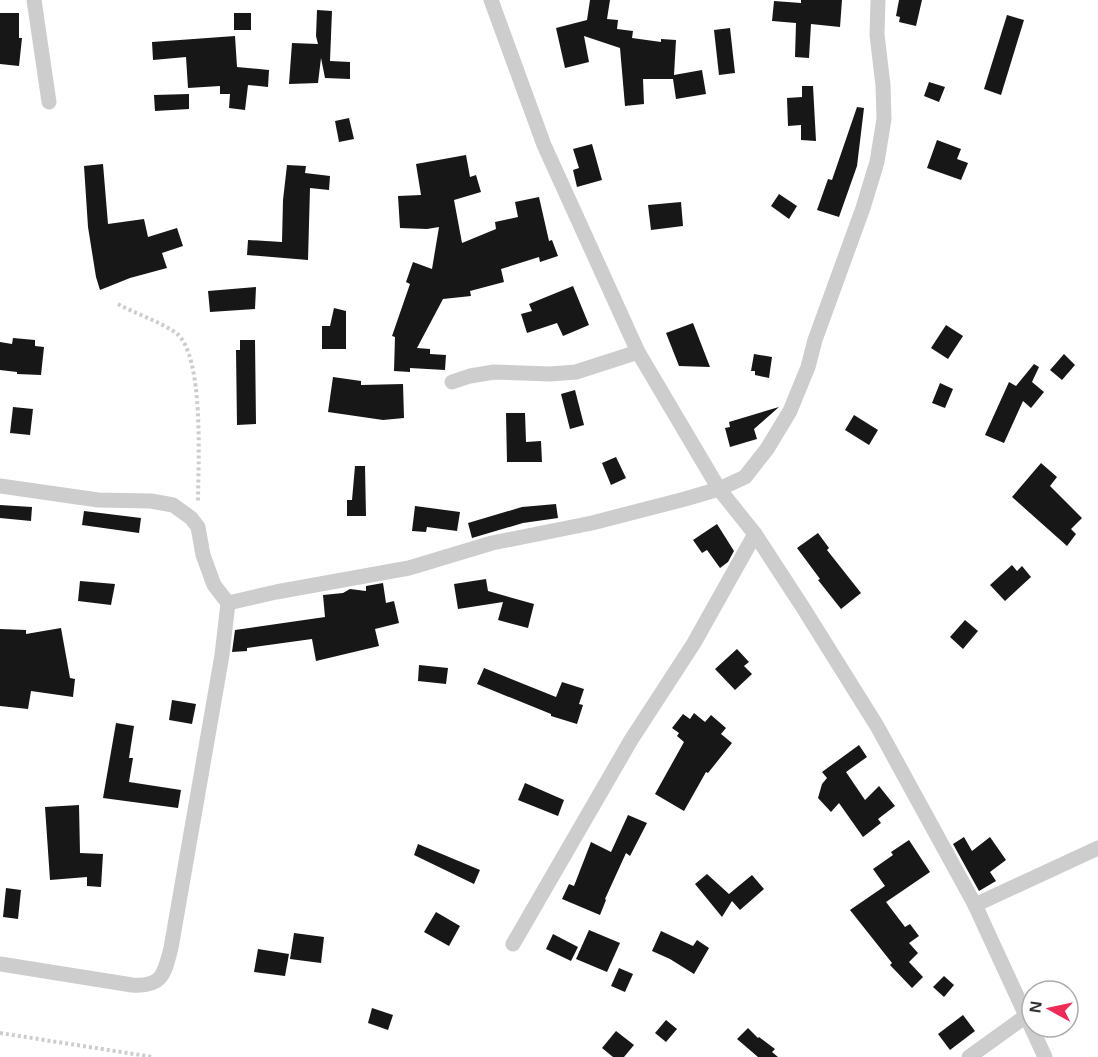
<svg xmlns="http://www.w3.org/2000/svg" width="1098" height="1057" viewBox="0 0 1098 1057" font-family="Helvetica,sans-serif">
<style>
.building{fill:#171717}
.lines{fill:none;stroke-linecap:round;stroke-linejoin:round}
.path{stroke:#cdcdcd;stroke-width:4;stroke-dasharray:3 3;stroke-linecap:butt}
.street{stroke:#cdcdcd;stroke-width:15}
</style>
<rect width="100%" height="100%" fill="#fff"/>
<g class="building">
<polygon points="590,0 610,0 607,19 618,20 617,29 633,31 632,38 661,42 661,39 676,40 674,75 702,70 706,94 676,99 673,79 643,79 644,104 625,106 620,48 584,36 589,62 565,68 556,28 587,20"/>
<polygon points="801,0 842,0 840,27 811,24 809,58 795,57 796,23 772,21 774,1 801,3"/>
<polygon points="899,0 922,0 916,26 899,22 900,17 896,16"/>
<polygon points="317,10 332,11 330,61 350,62 350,79 325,78 321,58 318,83 289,84 292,43 318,44 316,36"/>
<polygon points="0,13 19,13 19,38 22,38 19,66 0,64"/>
<rect x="234" y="13" width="17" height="17"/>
<polygon points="1007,15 1024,20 1001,95 984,89"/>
<polygon points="730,28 735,73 719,75 714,30"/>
<polygon points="235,36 237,67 269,70 268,87 248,85 245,110 229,108 230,94 220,94 220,86 188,88 186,57 153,60 152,42"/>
<polygon points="929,82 945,87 939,102 924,96"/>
<polygon points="802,86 813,86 816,141 801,140 801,125 788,126 787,98 802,97"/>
<polygon points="189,94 189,109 155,111 154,95"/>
<polygon points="857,107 864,108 857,166 839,217 817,210 828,179 832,180"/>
<polygon points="349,118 354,139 339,142 335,121"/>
<polygon points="937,140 961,149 957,159 968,163 961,180 927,168"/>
<polygon points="592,144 602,180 577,187 573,170 579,168 573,149"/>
<polygon points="466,155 470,177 476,175 481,192 454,200 462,243 496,229 495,222 518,217 515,202 539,197 549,241 552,240 558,256 540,262 539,257 501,269 504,282 470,291 471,296 443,299 417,348 430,349 430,354 446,355 445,370 410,368 410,372 394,371 395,337 392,336 410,284 406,282 413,262 432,269 439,227 427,229 400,228 398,196 421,195 416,164"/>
<polygon points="103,164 108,224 144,219 148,237 177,228 183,246 162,253 167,268 130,278 100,290 96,277 88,227 84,166"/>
<polygon points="287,165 306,166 305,173 330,176 329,190 310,188 308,260 247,255 248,240 282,242 283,200"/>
<polygon points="779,194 797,206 789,219 771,206"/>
<polygon points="681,202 683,226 651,230 648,205"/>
<polygon points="573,286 589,325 563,336 557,323 527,333 521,314 532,311 529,304"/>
<polygon points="256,287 255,309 210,312 208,291"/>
<polygon points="334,308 346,311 346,349 322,349 322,326 330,326"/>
<polygon points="693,323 710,367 679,366 666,333"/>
<polygon points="946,325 963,336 948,359 931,348"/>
<polygon points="13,338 35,340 35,346 44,347 41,375 17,374 17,372 0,370 0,342 12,344"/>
<polygon points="240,340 255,340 256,424 237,425 236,350 240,350"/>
<polygon points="754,354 772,357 769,378 755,375 755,371 751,371"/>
<polygon points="1064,354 1075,365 1062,380 1050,370"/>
<polygon points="1034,364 1039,367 1032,382 1044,392 1031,408 1023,401 1004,443 985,435 1009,382 1016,386"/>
<polygon points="333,377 361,381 361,385 403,384 404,418 383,420 328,412"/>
<polygon points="940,383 953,389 945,408 932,403"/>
<polygon points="575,390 584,425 570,429 561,394"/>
<polygon points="13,407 33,409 30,435 10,433"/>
<polygon points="779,407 754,429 757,439 730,447 725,428 730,427 729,422"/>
<polygon points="506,413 525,413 526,442 541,441 542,462 507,462"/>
<polygon points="854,415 878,430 869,445 845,430"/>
<polygon points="616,457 626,478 611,485 602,463"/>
<polygon points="1041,463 1057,477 1050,486 1082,518 1071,529 1076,534 1067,546 1012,497"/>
<polygon points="355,466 365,466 366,516 347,516 347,500 352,500"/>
<polygon points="556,504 558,518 523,523 472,538 468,523 522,507"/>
<polygon points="0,505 32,507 31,521 0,518"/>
<polygon points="415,506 460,512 457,531 427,527 426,532 412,531"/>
<polygon points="84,511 141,518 139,533 82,525"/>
<polygon points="717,524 734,551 728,562 720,568 707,550 702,553 693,540"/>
<polygon points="818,533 829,548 827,550 861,593 841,609 818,580 820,579 797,548"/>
<polygon points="1012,565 1017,571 1022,566 1031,577 1005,601 990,585"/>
<polygon points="486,579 488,591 534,604 528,628 498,620 503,602 458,609 454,584"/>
<polygon points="80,581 115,584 111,605 78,601"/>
<polygon points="383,583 386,603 394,601 399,623 375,629 379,646 316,661 312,639 247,648 247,651 232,652 235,630 325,617 323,595 343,593 350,589 366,591 366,586"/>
<polygon points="965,620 978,631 963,649 950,637"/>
<polygon points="61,628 70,678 75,679 73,697 31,691 28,709 0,706 0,629 26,630 26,634"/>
<polygon points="737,649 749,662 744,666 752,674 735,690 715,669"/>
<polygon points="419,665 448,668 446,684 418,681"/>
<polygon points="484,668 556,697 562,682 584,689 579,704 583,705 577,724 551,716 551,714 477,684"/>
<polygon points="172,700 196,704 192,724 169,720"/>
<polygon points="694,713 705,722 711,715 726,728 721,734 732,743 708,773 706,772 684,811 655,794 684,742 677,736 679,733 672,728 683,714 690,719"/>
<polygon points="116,723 134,726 129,758 133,758 129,782 181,790 178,808 103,798"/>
<polygon points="859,745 867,757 846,772 865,800 879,786 895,806 878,819 881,823 863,837 839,803 831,812 818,798 822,784 827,778 822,772"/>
<polygon points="525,783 564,800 558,816 518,800"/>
<polygon points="79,805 80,853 103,854 101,887 87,886 87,877 50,880 45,807"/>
<polygon points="628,815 647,823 630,856 626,853 605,899 606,900 600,915 562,899 569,884 574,886 591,842 611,852"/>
<polygon points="964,837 972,851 990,837 1006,860 990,872 996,881 979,891 953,844"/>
<polygon points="909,840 930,872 886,902 905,927 910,924 919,936 909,943 918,953 909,962 923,977 912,988 890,965 892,963 850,910 885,886 873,869 893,855 891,852"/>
<polygon points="418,844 480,870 474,884 414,855"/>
<polygon points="707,874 729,894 752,875 764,889 740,910 732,901 722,917 695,884"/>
<polygon points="6,888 21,890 18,919 3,917"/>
<polygon points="436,912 460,926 449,946 424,932"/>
<polygon points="589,930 620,943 607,972 576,959"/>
<polygon points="661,931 693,946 697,940 709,948 694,974 670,959 652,951"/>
<polygon points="294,933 324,937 321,963 290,959"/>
<polygon points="553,934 578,947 571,961 546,949"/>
<polygon points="258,949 289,954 285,976 254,972"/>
<polygon points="619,968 633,974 625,992 611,986"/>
<polygon points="944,976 954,985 944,997 933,987"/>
<polygon points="372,1008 393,1015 388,1030 368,1023"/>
<polygon points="963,1015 975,1031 950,1050 938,1034"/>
<polygon points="666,1020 677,1029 666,1042 655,1033"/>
<polygon points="748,1028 758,1038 759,1037 775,1049 772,1052 778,1057 758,1057 737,1039"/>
<polygon points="616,1031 634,1045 624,1057 613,1057 602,1048"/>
</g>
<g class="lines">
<g class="path">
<path d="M118 304C136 314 159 321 176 333 205 355 198 467 198 503"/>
<polyline points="0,1033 153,1057"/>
</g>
<g class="street">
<polyline points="34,0 49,102"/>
<polyline points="491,0 544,145 638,352 719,489 755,534 802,606 877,726 975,905 1045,1057"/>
<polyline points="452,382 470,376 494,372 550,374 576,372 638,352"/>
<polyline points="0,486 98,500 151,501 173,505 191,518 198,527 203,555 214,585 228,603 276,592 409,568 492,543 592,523 685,499 719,489 745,477 767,449 790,411 808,367 815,340 863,208 877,162 884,119 883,85 877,35 878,0"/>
<polyline points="975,905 1098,848"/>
<polyline points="513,944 631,740 694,643 755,534"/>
<path d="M0 964 132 985C162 987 164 975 171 948L222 655 228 603"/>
<polyline points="969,1057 1026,1016"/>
</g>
</g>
<g transform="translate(1050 1009) rotate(278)"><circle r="28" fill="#ffffff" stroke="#acacac" stroke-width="1.5"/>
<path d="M0-4.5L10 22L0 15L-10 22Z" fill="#ed2b56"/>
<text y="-9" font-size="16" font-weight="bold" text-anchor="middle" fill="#303030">N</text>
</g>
</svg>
